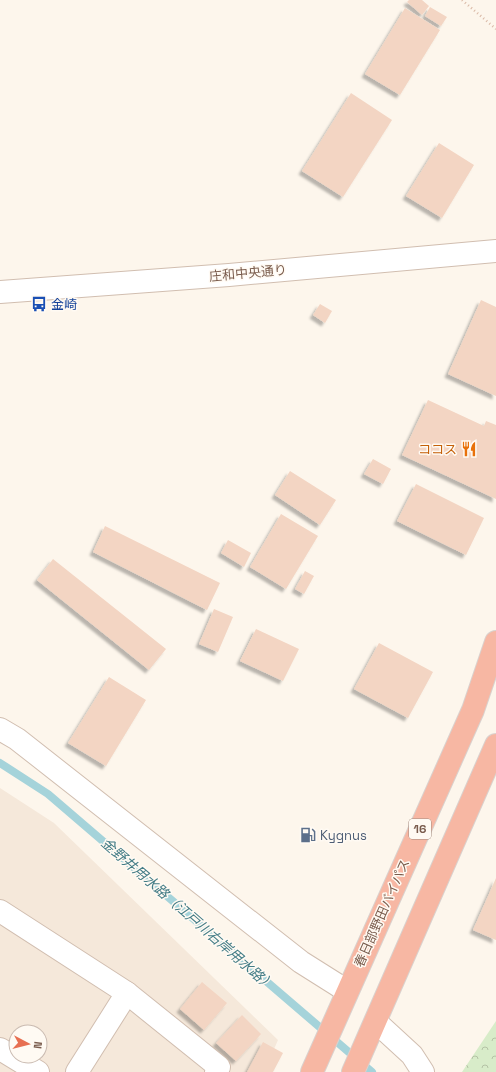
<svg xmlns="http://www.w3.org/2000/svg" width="496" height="1072" viewBox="0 0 496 1072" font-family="'Space Grotesk','Noto Sans JP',sans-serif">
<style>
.residential{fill:#f5e8da;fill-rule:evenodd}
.park{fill:url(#park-crowns)}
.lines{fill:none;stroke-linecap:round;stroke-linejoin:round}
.stream{stroke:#a5d3da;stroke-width:8}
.building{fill:#f3d5c3;filter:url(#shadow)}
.minor-casing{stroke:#d1beb0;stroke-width:24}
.highway-casing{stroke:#dad1cd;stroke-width:24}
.path{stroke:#d9b8a5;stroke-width:2.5;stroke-dasharray:1 3;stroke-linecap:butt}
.minor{stroke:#fff;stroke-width:22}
.highway{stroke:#f7b7a3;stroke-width:22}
.labels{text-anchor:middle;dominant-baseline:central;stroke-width:3;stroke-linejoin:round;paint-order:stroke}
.shield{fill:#fffaf3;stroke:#a28b7f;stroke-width:1}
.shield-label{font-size:12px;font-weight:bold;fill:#7a5c4d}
.street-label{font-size:13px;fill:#7a5c4d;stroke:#fffaf3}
.transit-label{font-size:13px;fill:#164399;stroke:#fffaf3;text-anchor:start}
.food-label{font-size:13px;fill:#c56008;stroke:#fffaf3;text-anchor:end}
.service-label{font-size:13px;fill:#4e5e75;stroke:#fffaf3;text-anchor:start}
.water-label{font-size:14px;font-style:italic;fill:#437c86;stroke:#fffaf3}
</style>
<defs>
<pattern id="park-crowns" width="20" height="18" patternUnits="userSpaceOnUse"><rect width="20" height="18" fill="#d8ecc9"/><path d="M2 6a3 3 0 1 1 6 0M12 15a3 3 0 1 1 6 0" fill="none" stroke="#b4c2a5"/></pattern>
<filter id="shadow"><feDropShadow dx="-3.5" dy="3.5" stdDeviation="1" flood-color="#0004"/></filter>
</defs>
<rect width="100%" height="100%" fill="#fdf6ec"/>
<path class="residential" d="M0 788 54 823 278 1040 264 1072H0ZM16 1032H40V1056H16Z"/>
<polygon class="park" points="496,1021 496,1072 462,1072"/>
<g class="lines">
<polyline class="stream" points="0,763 48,794 372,1072"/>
</g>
<g class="building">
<polygon points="409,0 422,0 429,6 422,15 407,2"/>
<polygon points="430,7 447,17 441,26 425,16"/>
<polygon points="405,8 440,30 400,95 365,74"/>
<polygon points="351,93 392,120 343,197 302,171"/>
<polygon points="439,143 474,165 442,218 406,196"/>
<polygon points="481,300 496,307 496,396 448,374"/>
<polygon points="320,304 332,311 325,323 313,315"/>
<polygon points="428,400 484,426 486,421 496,425 496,499 402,455"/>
<polygon points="373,459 391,469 383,484 364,474"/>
<polygon points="290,471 336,500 320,525 275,495"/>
<polygon points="416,484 484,518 466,555 397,521"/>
<polygon points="281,514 318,536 286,589 250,567"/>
<polygon points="105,526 220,583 207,610 93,552"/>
<polygon points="228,540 251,553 244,567 221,553"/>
<polygon points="53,559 166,649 149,670 37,580"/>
<polygon points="305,571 314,576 304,594 295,589"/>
<polygon points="214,609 233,617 218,652 199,644"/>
<polygon points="256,629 299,649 283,681 240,661"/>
<polygon points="379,643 433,672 408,718 354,689"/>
<polygon points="109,677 146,700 106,766 68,743"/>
<polygon points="496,878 496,940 473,930"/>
<polygon points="202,982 227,1003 204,1030 180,1009"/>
<polygon points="242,1015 261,1034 236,1061 216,1043"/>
<polygon points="263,1042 283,1053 273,1072 247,1072"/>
</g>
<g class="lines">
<defs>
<g id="minor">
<polyline points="0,292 229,275 496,251"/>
<polyline points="0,729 17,739 301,962 347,991"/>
<polyline points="0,911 127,993 77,1072"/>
<polyline points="127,993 219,1067 216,1072"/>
<polyline points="376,1022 412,1055 423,1072"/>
<polyline points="0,1049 38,1072"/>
</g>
<g id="highway">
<polyline points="312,1072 473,710 496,642"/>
<polyline points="353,1072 496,745"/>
</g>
</defs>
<use href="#minor" class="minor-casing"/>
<use href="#highway" class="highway-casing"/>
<polyline class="path" points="462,0 496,29"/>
<use href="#minor" class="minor"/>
<use href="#highway" class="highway"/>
</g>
<defs>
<symbol id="bus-bare" viewBox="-9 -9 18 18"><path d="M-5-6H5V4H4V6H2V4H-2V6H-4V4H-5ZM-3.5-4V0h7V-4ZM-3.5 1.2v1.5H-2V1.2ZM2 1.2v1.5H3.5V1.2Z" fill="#1a4fb4" stroke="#fffaf3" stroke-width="2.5" paint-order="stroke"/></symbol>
<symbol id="restaurant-bare" viewBox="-9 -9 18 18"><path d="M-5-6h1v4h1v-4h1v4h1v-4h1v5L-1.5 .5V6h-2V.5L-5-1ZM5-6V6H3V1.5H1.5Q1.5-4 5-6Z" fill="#e8710a" stroke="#fffaf3" stroke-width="2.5" paint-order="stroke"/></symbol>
<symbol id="fuel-bare" viewBox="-9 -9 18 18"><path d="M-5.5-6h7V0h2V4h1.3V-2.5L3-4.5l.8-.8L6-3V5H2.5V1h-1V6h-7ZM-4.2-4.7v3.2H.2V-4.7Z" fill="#5c6f8a" stroke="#fffaf3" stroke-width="2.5" paint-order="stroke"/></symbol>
</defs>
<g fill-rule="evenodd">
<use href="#bus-bare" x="28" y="293" width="22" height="22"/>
<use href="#restaurant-bare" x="458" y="438" width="22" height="22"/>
<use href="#fuel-bare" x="297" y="824" width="22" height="22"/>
</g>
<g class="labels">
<rect class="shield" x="409" y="819" width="22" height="20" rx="3"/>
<g class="shield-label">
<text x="420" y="829">16</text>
</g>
<g class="street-label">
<text transform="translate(248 273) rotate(-5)">庄和中央通り</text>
<text transform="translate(382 913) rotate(-66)">春日部野田バイパス</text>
</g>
<g class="transit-label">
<text x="51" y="304">金崎</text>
</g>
<g class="food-label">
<text x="457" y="449">ココス</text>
</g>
<g class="service-label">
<text x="320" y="835">Kygnus</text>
</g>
<g class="water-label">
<text transform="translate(188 914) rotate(41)">金野井用水路（江戸川右岸用水路）</text>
</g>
</g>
<g transform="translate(28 1044) rotate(97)"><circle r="19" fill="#fffaf3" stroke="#cabbb1"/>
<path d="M0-3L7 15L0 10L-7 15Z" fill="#e76f51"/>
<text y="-6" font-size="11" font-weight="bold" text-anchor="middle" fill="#7a5c4d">N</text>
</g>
</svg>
